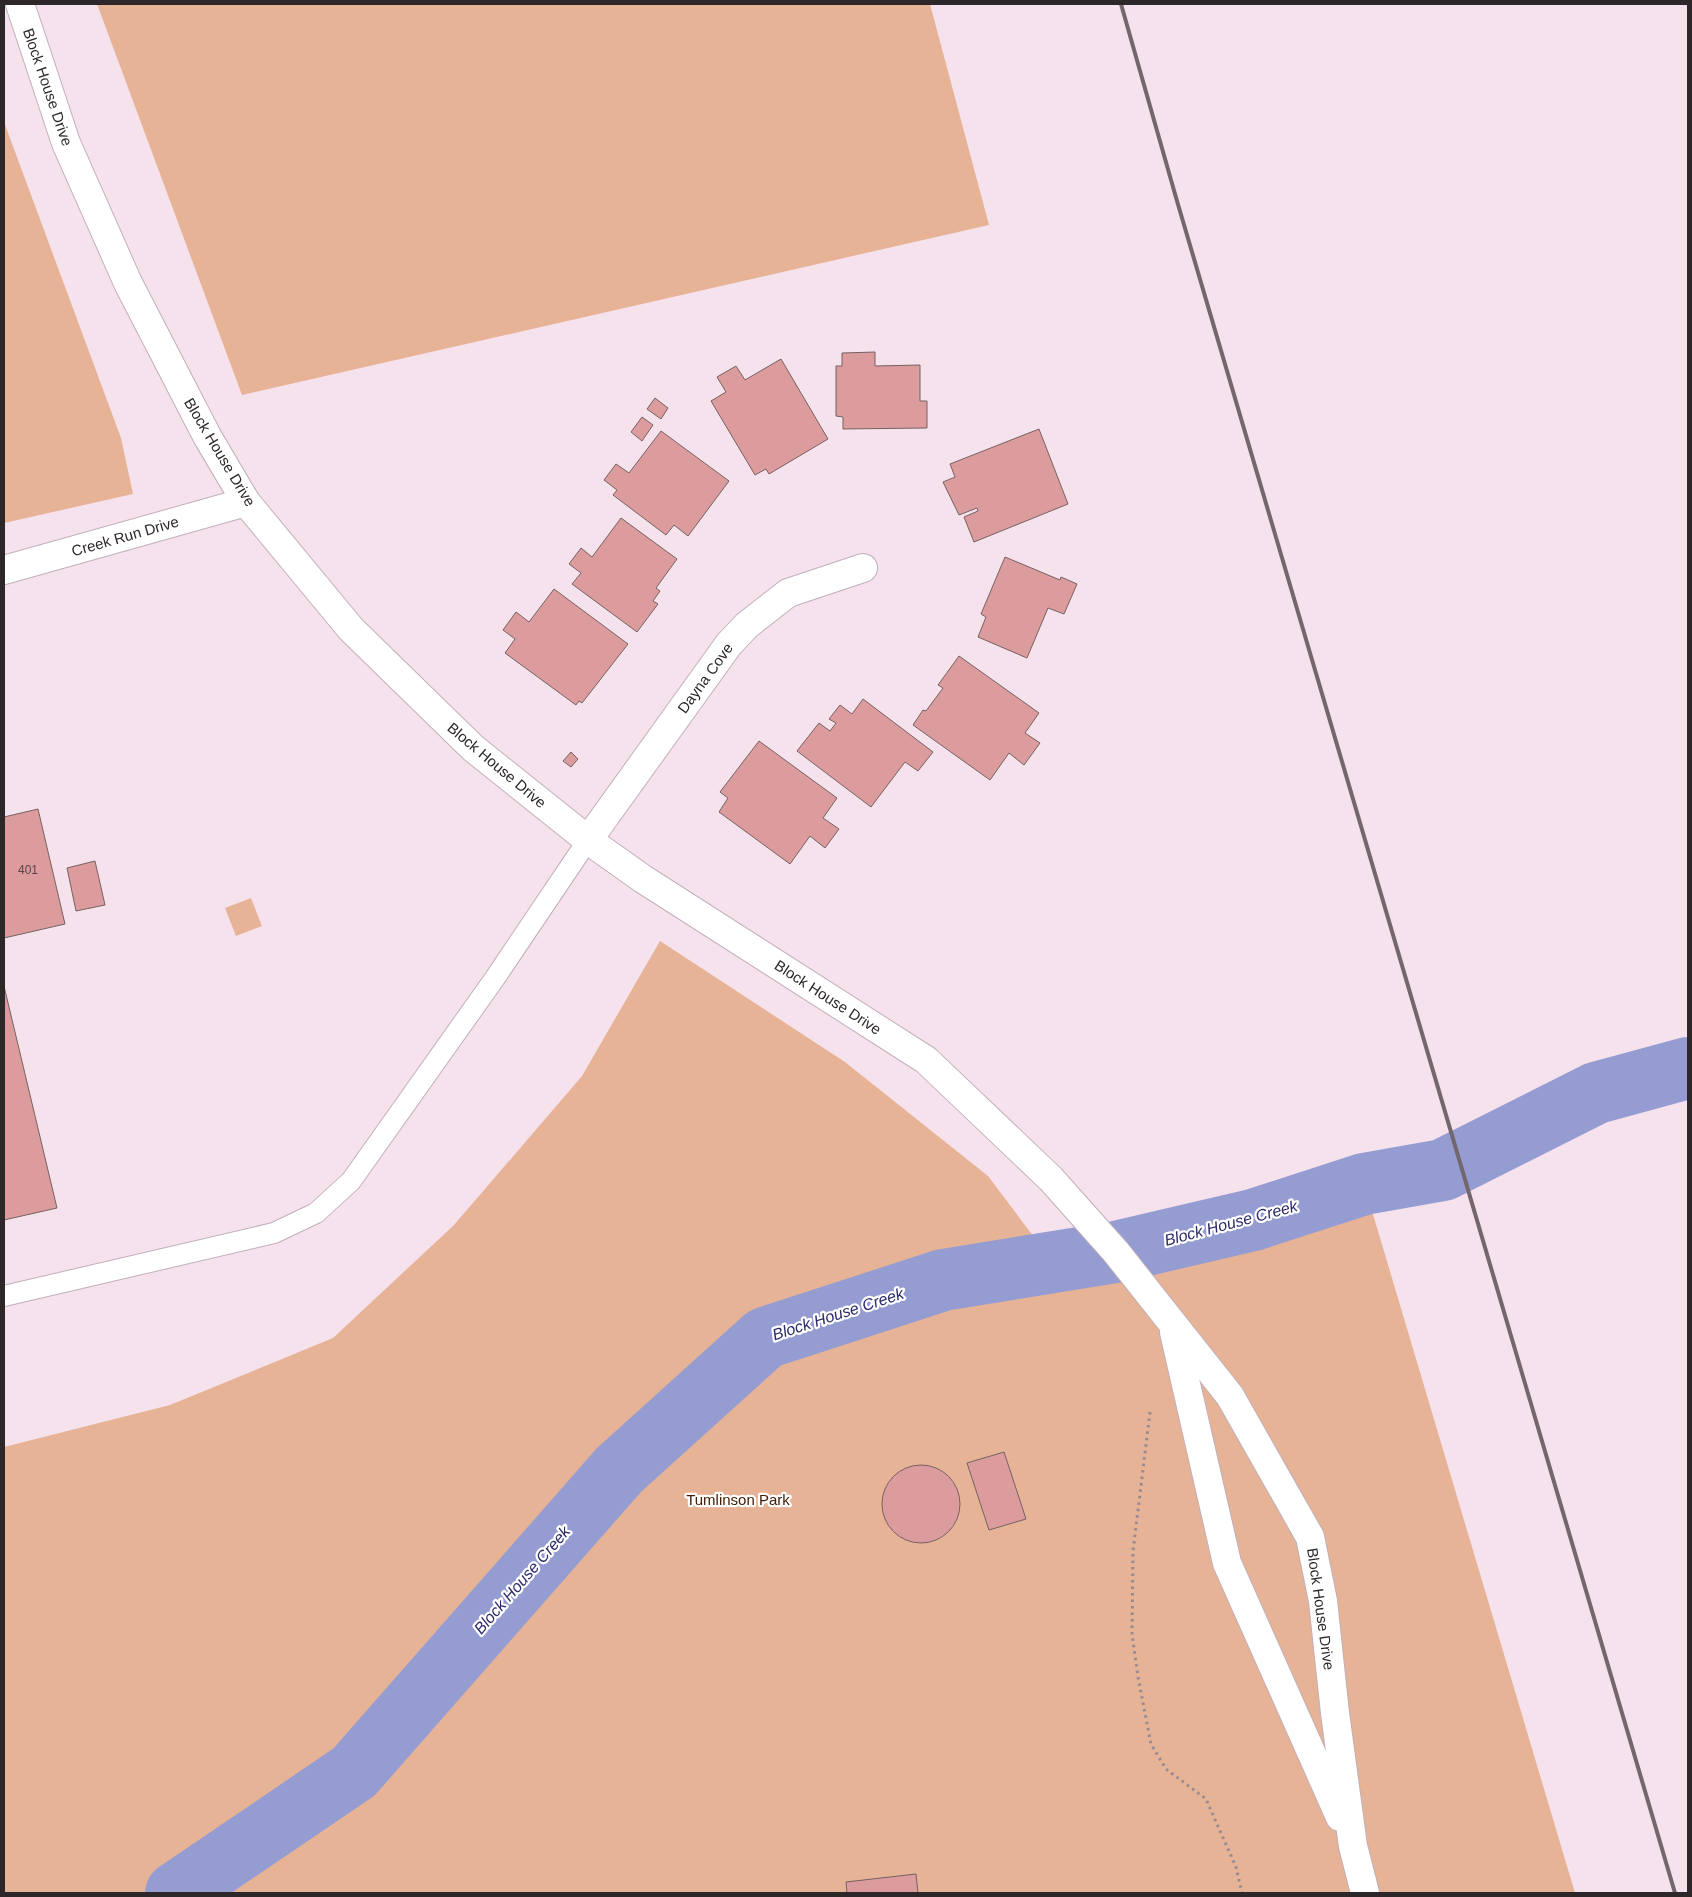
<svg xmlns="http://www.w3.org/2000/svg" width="1692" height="1897" viewBox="0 0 1692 1897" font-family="Helvetica,sans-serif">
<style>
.green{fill:#e6b397}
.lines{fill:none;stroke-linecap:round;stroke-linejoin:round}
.river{stroke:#959cd1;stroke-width:62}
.building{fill:#dc9b9d;stroke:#756262}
.lane-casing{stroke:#c1afb9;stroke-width:22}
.street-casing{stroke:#c1afb9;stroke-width:30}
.secondary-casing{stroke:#c1afb9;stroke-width:30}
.path{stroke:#988a92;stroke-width:3;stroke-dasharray:2.5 4;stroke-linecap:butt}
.lane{stroke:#fff;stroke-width:20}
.street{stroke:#fff;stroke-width:28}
.secondary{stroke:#fff;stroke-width:28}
.rail{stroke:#73676d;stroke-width:4}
.labels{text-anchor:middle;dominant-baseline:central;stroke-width:4.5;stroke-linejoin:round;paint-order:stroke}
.number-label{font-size:12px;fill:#5a4447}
.street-label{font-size:15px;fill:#2e272a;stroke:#fff}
.park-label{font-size:15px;fill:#432008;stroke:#fff}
.water-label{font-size:16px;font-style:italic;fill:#2b2b6b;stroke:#fff}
</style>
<rect width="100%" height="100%" fill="#f6e2ed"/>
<g class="green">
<polygon points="97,4 930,4 989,225 242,395"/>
<polygon points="4,122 121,438 133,494 4,523"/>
<polygon points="251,898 262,926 236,936 225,908"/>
<polygon points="660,941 845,1062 988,1176 1058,1269 1253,1220 1364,1184 1575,1893 4,1893 4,1447 170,1405 333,1338 454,1225 582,1076"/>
</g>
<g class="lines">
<polyline class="river" points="176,1893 354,1772 619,1470 765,1338 943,1280 1116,1252 1253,1220 1364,1184 1443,1170 1596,1093 1688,1068"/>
</g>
<g class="building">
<polygon points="875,352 875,366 920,365 920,401 927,401 927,428 843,429 843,417 836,416 836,366 842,366 842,353"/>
<polygon points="781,359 828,439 769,474 766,469 755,475 711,401 726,392 717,377 736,366 745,380"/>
<polygon points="655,398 668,408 661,419 647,409"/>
<polygon points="642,417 653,425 642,441 631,432"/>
<polygon points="1039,429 1068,504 974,542 964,517 978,511 977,508 959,515 943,482 955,477 950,464"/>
<polygon points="661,431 729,481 688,536 674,525 666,535 613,495 617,490 604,480 616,464 629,473"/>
<polygon points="621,518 677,559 656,588 660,591 653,601 658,604 637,632 572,584 581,573 569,564 581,548 592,557"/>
<polygon points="1005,557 1060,580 1061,577 1077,584 1064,614 1048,608 1027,658 978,637 986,617 981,614"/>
<polygon points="554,589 628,644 582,703 579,701 576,705 505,653 515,639 503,630 516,612 529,622"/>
<polygon points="959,656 1039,713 1025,733 1040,743 1024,765 1009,753 990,780 913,725 923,710 926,711 943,688 938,685"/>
<polygon points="863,699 933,752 918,771 905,762 871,807 797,751 819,723 830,731 836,723 829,719 840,705 852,714"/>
<polygon points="759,741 837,798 823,818 839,829 825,848 810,836 790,864 719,812 728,798 720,792"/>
<polygon points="571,752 578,759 571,767 563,761"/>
<polygon points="38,809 65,924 4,938 4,817"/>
<polygon points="95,861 105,905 76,911 67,868"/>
<polygon points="4,986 57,1208 4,1220"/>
<polygon points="1004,1452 1026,1519 989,1530 967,1463"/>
<circle cx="921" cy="1504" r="39"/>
<polygon points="916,1874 918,1893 847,1893 846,1882"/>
</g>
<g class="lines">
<defs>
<polyline id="lane" points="4,1296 274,1233 316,1213 351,1181 495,978 588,840"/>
<g id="street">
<polyline points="4,570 246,502"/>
<polyline points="588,840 729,644 747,625 788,593 863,568"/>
</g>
<g id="secondary">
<polyline points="20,4 66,143 128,283 207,436 246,502 351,629 473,748 588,840 643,879 926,1060 1051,1179 1116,1252 1230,1396 1310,1537 1323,1601 1335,1713 1353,1846 1365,1893"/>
<polyline points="1174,1332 1227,1563 1340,1817"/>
</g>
</defs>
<use href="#lane" class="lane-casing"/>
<use href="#street" class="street-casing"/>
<use href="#secondary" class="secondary-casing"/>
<polyline class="path" points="1150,1412 1133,1551 1132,1634 1138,1677 1151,1744 1166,1769 1206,1799 1236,1867 1242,1893"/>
<use href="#lane" class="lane"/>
<use href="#street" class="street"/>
<use href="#secondary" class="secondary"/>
<polyline class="rail" points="1121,4 1177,201 1675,1893"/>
</g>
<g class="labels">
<g class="number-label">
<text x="28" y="870">401</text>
</g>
<g class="street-label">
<text transform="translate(48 87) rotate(71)">Block House Drive</text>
<text transform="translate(220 452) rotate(59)">Block House Drive</text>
<text transform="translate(125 536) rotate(-16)">Creek Run Drive</text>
<text transform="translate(705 678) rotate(-54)">Dayna Cove</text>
<text transform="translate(497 765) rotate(40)">Block House Drive</text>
<text transform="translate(828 997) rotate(33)">Block House Drive</text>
<text transform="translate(1321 1609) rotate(82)">Block House Drive</text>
</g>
<g class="park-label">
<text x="738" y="1499">Tumlinson Park</text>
</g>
<g class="water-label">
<text transform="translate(1231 1223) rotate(-15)">Block House Creek</text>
<text transform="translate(838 1314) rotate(-18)">Block House Creek</text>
<text transform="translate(522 1580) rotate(-49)">Block House Creek</text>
</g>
</g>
<rect width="1692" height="1897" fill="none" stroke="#2e272a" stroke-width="10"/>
</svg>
